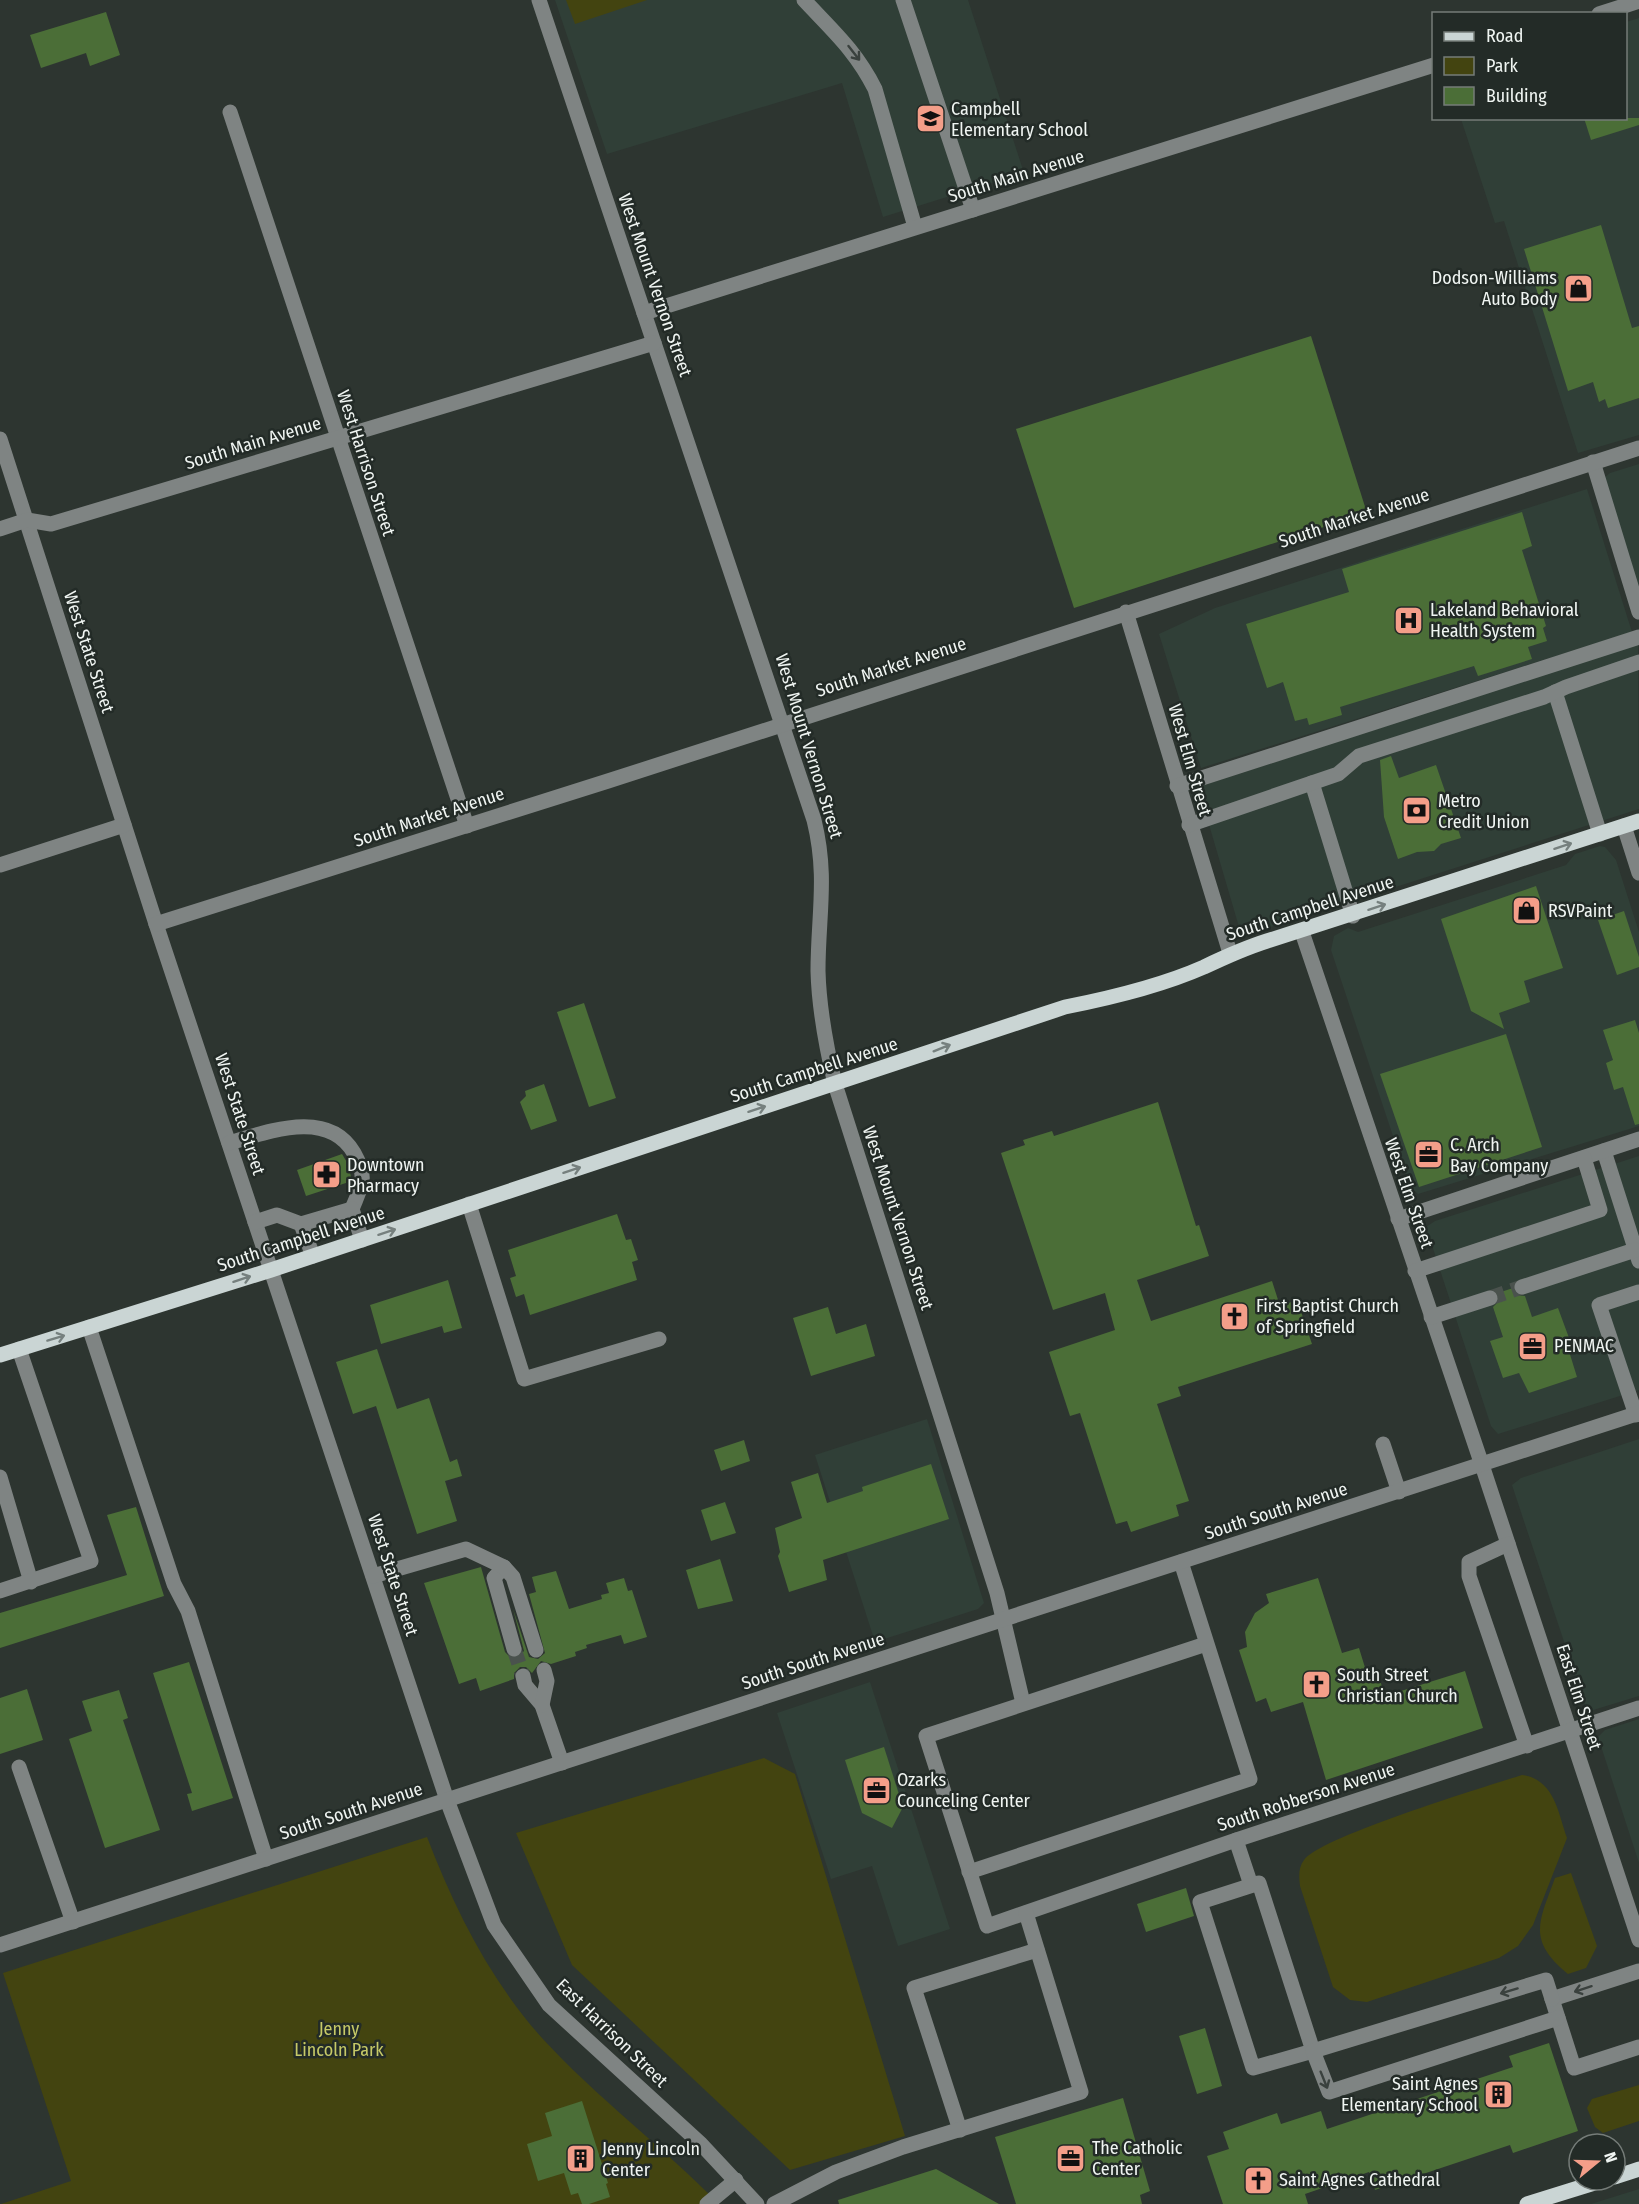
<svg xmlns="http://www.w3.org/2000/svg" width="1639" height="2204" viewBox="0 0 1639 2204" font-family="'Fira Sans Condensed',sans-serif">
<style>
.built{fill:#303f37}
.green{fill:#434410}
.building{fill:#4b6e37}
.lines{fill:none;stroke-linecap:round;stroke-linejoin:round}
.minor-tunnel{stroke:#4a524d;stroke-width:15;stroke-dasharray:15 8;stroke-linecap:butt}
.minor{stroke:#7f8483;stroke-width:15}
.major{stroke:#cad5d4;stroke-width:15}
.oneway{stroke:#3a413e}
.oneway2{stroke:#76807e}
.labels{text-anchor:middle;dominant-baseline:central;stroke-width:5;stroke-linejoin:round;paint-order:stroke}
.poi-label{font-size:18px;fill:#f0f5f2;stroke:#232b27;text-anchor:start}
.street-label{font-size:18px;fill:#f0f5f2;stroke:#232b27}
.park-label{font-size:18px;fill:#c6c967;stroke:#232b27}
</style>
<rect width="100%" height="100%" fill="#2d3530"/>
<g class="built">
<polygon points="555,0 968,0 1024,173 883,217 842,83 607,154"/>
<polygon points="1639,18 1639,435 1578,453 1504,221 1495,223 1461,119 1626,118 1626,22"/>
<polygon points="1639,464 1639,591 1604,478 1610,473"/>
<polygon points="1587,489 1632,632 1201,768 1159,634 1215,608"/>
<polygon points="1638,644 1639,809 1252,933 1243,932 1239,927 1198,787"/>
<polygon points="1600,846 1605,847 1616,860 1639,932 1639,1126 1418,1194 1410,1187 1331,950 1334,936 1348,928 1358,932 1566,865 1575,854"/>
<polygon points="1639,1156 1639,1390 1498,1434 1491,1426 1426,1227 1435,1221"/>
<polygon points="927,1419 984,1603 978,1609 875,1642 815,1455"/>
<polygon points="1639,1439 1639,1696 1590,1711 1586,1708 1512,1485 1521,1478"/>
<polygon points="870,1682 950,1929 898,1946 872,1866 831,1879 777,1713"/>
<polygon points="1639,1719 1639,1863 1598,1737 1605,1730"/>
<polygon points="1639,2189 1639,2204 1591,2204"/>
</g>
<g class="green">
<polygon points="566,0 647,0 575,24"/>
<polygon points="764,1758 795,1774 905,2136 790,2170 572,1965 516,1833"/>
<path d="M1522 1775C1554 1779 1558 1812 1567 1838L1533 1925 1518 1946 1499 1958 1367 2002 1350 2000 1333 1987 1300 1886C1299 1877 1298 1868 1304 1860 1320 1837 1487 1786 1522 1775Z"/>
<path d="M427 1837C455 1910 490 1980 542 2038 597 2098 662 2146 719 2204H1L71 2181 3 1973Z"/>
<path d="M1571 1873 1597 1946 1586 1968 1568 1974C1527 1940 1539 1922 1555 1878Z"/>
<polygon points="1639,2085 1639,2121 1603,2133 1595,2127 1587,2108 1592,2099"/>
</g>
<g class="building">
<polygon points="106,12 120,55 90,66 86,53 41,68 30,35"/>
<polygon points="1584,118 1639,118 1639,125 1591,140"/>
<polygon points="1601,225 1632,328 1639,326 1639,398 1608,408 1605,399 1599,402 1593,382 1568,391 1524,249"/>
<polygon points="1311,336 1367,513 1074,608 1016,429"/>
<polygon points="1522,512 1532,546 1522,550 1546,626 1543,628 1547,641 1528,647 1532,659 1478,676 1474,666 1340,707 1342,715 1309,725 1307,718 1295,721 1283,682 1267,688 1246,624 1349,592 1342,569"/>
<polygon points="1391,756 1399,778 1436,765 1461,838 1441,844 1434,851 1417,852 1398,859 1384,817 1380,760"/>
<polygon points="1536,886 1563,968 1524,981 1530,1002 1499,1013 1504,1029 1471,1011 1441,919"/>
<polygon points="1624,911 1639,957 1639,967 1617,975 1598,920"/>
<polygon points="584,1003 616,1098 589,1107 557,1012"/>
<polygon points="1635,1020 1639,1033 1639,1124 1635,1125 1623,1087 1614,1090 1606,1063 1613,1060 1603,1030"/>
<polygon points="1506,1034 1542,1147 1419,1187 1380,1074"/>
<polygon points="544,1084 557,1121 531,1130 520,1102 526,1096 525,1091"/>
<polygon points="1158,1102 1196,1226 1199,1225 1209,1256 1137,1280 1151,1321 1272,1281 1280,1306 1297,1300 1312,1344 1178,1387 1181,1396 1157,1404 1189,1501 1176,1505 1179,1516 1131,1532 1127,1521 1116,1524 1080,1413 1070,1416 1049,1352 1115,1330 1105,1293 1053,1310 1001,1153 1025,1145 1023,1140 1052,1131 1054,1136"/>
<polygon points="342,1154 348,1164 352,1181 306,1196 297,1170"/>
<polygon points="617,1214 626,1240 631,1239 638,1260 632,1262 637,1280 530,1315 524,1294 516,1297 510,1278 516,1276 508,1250"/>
<polygon points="448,1280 462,1328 444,1333 442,1326 381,1344 370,1305"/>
<polygon points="1513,1288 1516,1295 1525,1296 1532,1317 1558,1308 1572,1346 1568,1348 1577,1377 1529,1393 1519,1373 1503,1378 1490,1341 1503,1337 1493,1307 1499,1301 1498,1293"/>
<polygon points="828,1307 836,1334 866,1324 875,1356 811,1376 793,1318"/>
<polygon points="377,1349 397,1409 429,1398 450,1462 457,1459 462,1476 445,1481 457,1521 417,1534 376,1406 353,1414 336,1362"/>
<polygon points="744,1440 750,1461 721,1471 714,1450"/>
<polygon points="931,1464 949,1519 823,1560 827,1580 789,1592 778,1556 780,1552 775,1528 802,1518 791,1482 818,1473 827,1503 863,1491 862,1487"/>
<polygon points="725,1502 736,1533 711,1541 701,1510"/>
<polygon points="136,1507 164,1596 0,1648 0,1613 127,1575 107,1515"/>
<polygon points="720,1559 733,1601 698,1609 686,1570"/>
<polygon points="481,1567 505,1652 511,1658 517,1658 524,1651 513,1609 529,1657 538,1659 545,1653 529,1594 536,1592 532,1577 556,1571 569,1609 602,1599 601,1595 609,1593 606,1583 624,1578 628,1591 632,1590 647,1637 624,1644 621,1635 586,1645 587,1648 575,1652 576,1656 551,1664 541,1661 532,1673 526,1667 520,1667 514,1673 514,1679 480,1691 476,1678 459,1684 424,1583"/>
<polygon points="1318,1578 1342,1653 1359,1648 1367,1674 1377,1671 1385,1696 1465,1671 1483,1728 1326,1780 1303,1702 1271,1712 1266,1698 1256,1702 1239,1650 1247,1647 1245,1632 1255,1613 1269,1603 1266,1594"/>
<polygon points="189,1662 233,1798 192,1811 187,1794 192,1793 153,1673"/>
<polygon points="27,1689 43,1740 0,1754 0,1698"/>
<polygon points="119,1690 128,1718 123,1720 160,1830 105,1848 69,1739 92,1731 82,1701"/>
<polygon points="884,1747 903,1807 892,1828 862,1813 845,1760"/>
<polygon points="1186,1888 1194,1916 1146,1932 1137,1904"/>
<polygon points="1205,2028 1222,2086 1197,2094 1179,2036"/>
<polygon points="1549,2043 1578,2131 1513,2153 1510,2145 1375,2190 1369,2172 1305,2194 1308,2204 1223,2204 1207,2156 1229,2149 1223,2132 1277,2113 1281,2124 1321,2111 1327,2129 1513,2067 1509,2056"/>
<polygon points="1123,2098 1150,2191 1140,2195 1142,2204 1016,2204 995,2137"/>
<polygon points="582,2101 608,2183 606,2184 610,2197 589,2204 582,2204 578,2193 571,2195 564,2173 538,2181 527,2144 552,2136 545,2113"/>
<polygon points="936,2169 999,2204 839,2204 838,2200"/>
</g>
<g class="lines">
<g class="minor-tunnel">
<polyline points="1490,1298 1522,1287"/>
<polyline points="514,1649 523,1676"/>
</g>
<g class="minor">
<path d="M539 0 814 820C828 877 818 915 818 971 819 1010 826 1046 835 1084L997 1593 1023 1703"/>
<path d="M804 0C833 31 856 51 875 89L915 227"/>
<polyline points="903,0 973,210"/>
<polyline points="1599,14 1639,1"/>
<polyline points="230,112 467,826"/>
<polyline points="644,313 1434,65"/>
<polyline points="0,439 156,924 447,1800 494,1925 549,2005 701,2144 757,2204"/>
<polyline points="1593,462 1639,612"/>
<polyline points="0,529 27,520 51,524 654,343"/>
<polyline points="1126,612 1230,953"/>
<polyline points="1555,692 1600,834"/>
<polyline points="1312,783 1353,916"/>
<polyline points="1177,786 1639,637"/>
<polyline points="1189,825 1338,774 1359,756 1544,697 1566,687 1639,662"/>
<polyline points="1624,826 1639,873"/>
<polyline points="0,865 124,825"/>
<polyline points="156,924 608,781 1639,448"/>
<polyline points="1302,932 1482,1465 1639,1940"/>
<path d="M229 1143C268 1132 328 1108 354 1153 368 1178 362 1184 352 1209"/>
<polyline points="1604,1151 1639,1261"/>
<polyline points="469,1204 524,1379 659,1339"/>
<polyline points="1398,1219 1639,1139"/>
<polyline points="255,1222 277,1215 301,1224 352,1209 362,1240"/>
<polyline points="301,1224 313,1256"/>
<polyline points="1415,1271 1600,1210 1584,1158"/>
<polyline points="1522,1287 1635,1250"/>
<polyline points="1431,1317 1490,1298"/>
<polyline points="89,1327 174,1584 188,1611 266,1859"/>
<polyline points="1636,1415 1599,1305 1639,1292"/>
<polyline points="1383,1444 1399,1492"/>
<polyline points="0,1477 31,1582"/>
<polyline points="1508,1544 1469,1562 1469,1576 1527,1746"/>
<polyline points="504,1567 494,1578 514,1649"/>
<polyline points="373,1576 466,1549 504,1567 513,1577 536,1650"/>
<polyline points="0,1591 91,1561 19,1349"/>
<polyline points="1206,1644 926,1736 987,1926 1236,1840 1639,1708"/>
<polyline points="523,1676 525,1685 542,1705 562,1763"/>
<polyline points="542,1705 547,1681 544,1670"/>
<polyline points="19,1767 73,1922"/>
<polyline points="1236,1840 1251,1885"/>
<polyline points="969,1872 1250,1779 1181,1562"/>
<polygon points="1259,1883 1313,2051 1253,2068 1200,1902"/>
<polyline points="0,1945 1639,1413"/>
<polyline points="1639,1971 1552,1999 1574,2068 1639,2047"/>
<polyline points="1552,1999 1546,1980 1313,2051 1329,2092 1558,2018"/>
<polyline points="960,2130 914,1988 1037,1950"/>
<polyline points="707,2204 736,2180"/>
<polyline points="774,2204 836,2172 903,2147 1081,2092 1026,1913"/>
</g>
<g class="major">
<path d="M0 1355 271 1270 1065 1007C1111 998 1161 986 1204 967 1225 957 1245 948 1267 941 1391 902 1515 862 1639 821"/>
<polyline points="1615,2177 1639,2169"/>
<polyline points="1527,2204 1604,2180"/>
</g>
</g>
<defs><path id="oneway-shaft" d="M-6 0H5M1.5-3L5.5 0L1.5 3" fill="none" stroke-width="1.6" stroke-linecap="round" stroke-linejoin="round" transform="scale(1.5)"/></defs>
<g class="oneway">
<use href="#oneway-shaft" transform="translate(854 53) rotate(52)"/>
<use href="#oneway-shaft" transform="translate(1583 1989) rotate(162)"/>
<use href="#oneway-shaft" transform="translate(1509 1991) rotate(163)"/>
<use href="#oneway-shaft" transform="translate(1324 2080) rotate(68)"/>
</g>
<g class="oneway2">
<use href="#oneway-shaft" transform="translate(1563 846) rotate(-18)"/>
<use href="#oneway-shaft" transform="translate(1377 907) rotate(-18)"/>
<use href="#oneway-shaft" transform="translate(942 1048) rotate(-22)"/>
<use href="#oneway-shaft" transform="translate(757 1109) rotate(-18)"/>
<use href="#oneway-shaft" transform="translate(572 1170) rotate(-18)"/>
<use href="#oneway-shaft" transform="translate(387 1232) rotate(-18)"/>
<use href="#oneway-shaft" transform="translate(242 1279) rotate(-18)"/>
<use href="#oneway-shaft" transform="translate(56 1338) rotate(-17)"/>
</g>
<defs>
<symbol id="school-square" viewBox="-11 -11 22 22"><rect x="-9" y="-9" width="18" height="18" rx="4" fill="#f49e89" stroke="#232b27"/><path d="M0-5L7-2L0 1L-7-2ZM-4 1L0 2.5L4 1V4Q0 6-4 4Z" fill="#111"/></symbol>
<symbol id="shop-square" viewBox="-11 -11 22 22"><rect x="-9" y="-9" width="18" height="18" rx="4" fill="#f49e89" stroke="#232b27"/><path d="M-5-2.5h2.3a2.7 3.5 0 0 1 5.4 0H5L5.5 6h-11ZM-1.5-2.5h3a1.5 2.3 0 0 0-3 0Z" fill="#111"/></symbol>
<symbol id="hospital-square" viewBox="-11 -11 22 22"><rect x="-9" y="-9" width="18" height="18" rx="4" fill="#f49e89" stroke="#232b27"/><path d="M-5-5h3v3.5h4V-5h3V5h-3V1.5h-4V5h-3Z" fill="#111"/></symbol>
<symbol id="bank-square" viewBox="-11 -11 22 22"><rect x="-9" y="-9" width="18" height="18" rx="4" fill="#f49e89" stroke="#232b27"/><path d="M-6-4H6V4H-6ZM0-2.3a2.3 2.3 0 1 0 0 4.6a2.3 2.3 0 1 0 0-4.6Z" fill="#111"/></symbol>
<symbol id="office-square" viewBox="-11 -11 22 22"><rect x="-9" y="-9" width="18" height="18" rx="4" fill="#f49e89" stroke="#232b27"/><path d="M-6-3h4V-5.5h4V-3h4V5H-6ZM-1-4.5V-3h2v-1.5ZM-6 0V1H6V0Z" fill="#111"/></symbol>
<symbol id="pharmacy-square" viewBox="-11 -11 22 22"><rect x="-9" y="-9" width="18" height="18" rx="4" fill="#f49e89" stroke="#232b27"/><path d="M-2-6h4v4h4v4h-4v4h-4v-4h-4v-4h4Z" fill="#111"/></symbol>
<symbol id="church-square" viewBox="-11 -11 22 22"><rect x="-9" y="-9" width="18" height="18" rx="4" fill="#f49e89" stroke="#232b27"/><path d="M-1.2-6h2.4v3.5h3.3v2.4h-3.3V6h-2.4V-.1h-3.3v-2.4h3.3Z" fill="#111"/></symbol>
<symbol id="building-square" viewBox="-11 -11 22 22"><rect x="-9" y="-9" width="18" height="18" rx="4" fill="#f49e89" stroke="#232b27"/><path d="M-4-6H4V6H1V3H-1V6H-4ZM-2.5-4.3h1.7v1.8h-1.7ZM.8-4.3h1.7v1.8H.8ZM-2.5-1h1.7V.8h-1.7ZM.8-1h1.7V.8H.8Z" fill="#111"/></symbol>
</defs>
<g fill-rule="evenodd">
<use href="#school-square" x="914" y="102" width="33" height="33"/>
<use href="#shop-square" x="1562" y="272" width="33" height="33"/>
<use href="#hospital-square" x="1392" y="604" width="33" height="33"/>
<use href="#bank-square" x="1400" y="794" width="33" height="33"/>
<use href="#shop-square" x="1510" y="894" width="33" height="33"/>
<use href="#office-square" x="1412" y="1138" width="33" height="33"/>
<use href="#pharmacy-square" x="310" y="1158" width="33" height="33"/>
<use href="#church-square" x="1218" y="1300" width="33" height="33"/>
<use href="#office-square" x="1516" y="1330" width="33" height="33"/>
<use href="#church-square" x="1300" y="1668" width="33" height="33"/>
<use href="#office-square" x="860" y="1774" width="33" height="33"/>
<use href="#building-square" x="1482" y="2078" width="33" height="33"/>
<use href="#office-square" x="1054" y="2142" width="33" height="33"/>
<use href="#building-square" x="564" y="2142" width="33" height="33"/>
<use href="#church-square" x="1242" y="2164" width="33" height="33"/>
</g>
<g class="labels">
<g class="poi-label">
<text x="951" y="109">Campbell<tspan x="951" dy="21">Elementary School</tspan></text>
<text x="1557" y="278" text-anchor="end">Dodson-Williams<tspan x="1557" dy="21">Auto Body</tspan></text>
<text x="1430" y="610">Lakeland Behavioral<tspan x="1430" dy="21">Health System</tspan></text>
<text x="1438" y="801">Metro<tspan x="1438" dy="21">Credit Union</tspan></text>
<text x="1548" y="911">RSVPaint</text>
<text x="1450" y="1145">C. Arch<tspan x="1450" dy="21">Bay Company</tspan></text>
<text x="347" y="1165">Downtown<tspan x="347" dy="21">Pharmacy</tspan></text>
<text x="1256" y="1306">First Baptist Church<tspan x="1256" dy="21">of Springfield</tspan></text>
<text x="1554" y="1346">PENMAC</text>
<text x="1337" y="1675">South Street<tspan x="1337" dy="21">Christian Church</tspan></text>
<text x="897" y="1780">Ozarks<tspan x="897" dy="21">Counceling Center</tspan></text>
<text x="1478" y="2084" text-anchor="end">Saint Agnes<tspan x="1478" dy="21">Elementary School</tspan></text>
<text x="1092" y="2148">The Catholic<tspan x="1092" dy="21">Center</tspan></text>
<text x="602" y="2149">Jenny Lincoln<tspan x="602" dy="21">Center</tspan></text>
<text x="1279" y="2180">Saint Agnes Cathedral</text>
</g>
<g class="street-label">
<text transform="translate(1016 176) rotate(-17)">South Main Avenue</text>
<text transform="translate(655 285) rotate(71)">West Mount Vernon Street</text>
<text transform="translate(253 443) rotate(-17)">South Main Avenue</text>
<text transform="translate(366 463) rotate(72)">West Harrison Street</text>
<text transform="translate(1354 518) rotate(-18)">South Market Avenue</text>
<text transform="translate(89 652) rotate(72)">West State Street</text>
<text transform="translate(891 667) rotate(-18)">South Market Avenue</text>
<text transform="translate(809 746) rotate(73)">West Mount Vernon Street</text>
<text transform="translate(1190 760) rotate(74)">West Elm Street</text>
<text transform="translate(429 817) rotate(-18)">South Market Avenue</text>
<text transform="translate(1310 908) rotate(-18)">South Campbell Avenue</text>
<text transform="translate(814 1070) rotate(-18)">South Campbell Avenue</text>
<text transform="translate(240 1114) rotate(72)">West State Street</text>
<text transform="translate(1409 1193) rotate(71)">West Elm Street</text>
<text transform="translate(898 1218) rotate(72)">West Mount Vernon Street</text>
<text transform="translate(301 1239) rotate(-18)">South Campbell Avenue</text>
<text transform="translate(1276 1511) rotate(-18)">South South Avenue</text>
<text transform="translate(393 1575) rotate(72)">West State Street</text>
<text transform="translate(813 1661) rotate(-18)">South South Avenue</text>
<text transform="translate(1579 1697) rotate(72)">East Elm Street</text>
<text transform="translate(1306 1797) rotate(-18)">South Robberson Avenue</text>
<text transform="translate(351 1811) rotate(-18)">South South Avenue</text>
<text transform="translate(612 2033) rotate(44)">East Harrison Street</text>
</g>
<g class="park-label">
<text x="339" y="2029">Jenny<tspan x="339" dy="21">Lincoln Park</tspan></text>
</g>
</g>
<rect x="1432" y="12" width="195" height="108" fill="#232b27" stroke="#757c78" stroke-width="1.5"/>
<rect x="1444" y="32" width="30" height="9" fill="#cad5d4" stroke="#757c78" stroke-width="1.5"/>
<text x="1486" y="42" font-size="18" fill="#f0f5f2">Road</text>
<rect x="1444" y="57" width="30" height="18" fill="#434410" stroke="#757c78" stroke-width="1.5"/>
<text x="1486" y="72" font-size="18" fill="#f0f5f2">Park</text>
<rect x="1444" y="87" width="30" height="18" fill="#4b6e37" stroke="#757c78" stroke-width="1.5"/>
<text x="1486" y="102" font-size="18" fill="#f0f5f2">Building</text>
<g transform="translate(1597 2162) rotate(71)"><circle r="28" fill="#232b27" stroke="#757c78" stroke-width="1.5"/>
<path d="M0-4.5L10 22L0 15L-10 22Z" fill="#f49e89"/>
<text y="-9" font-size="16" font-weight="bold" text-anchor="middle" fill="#f0f5f2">N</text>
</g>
</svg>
